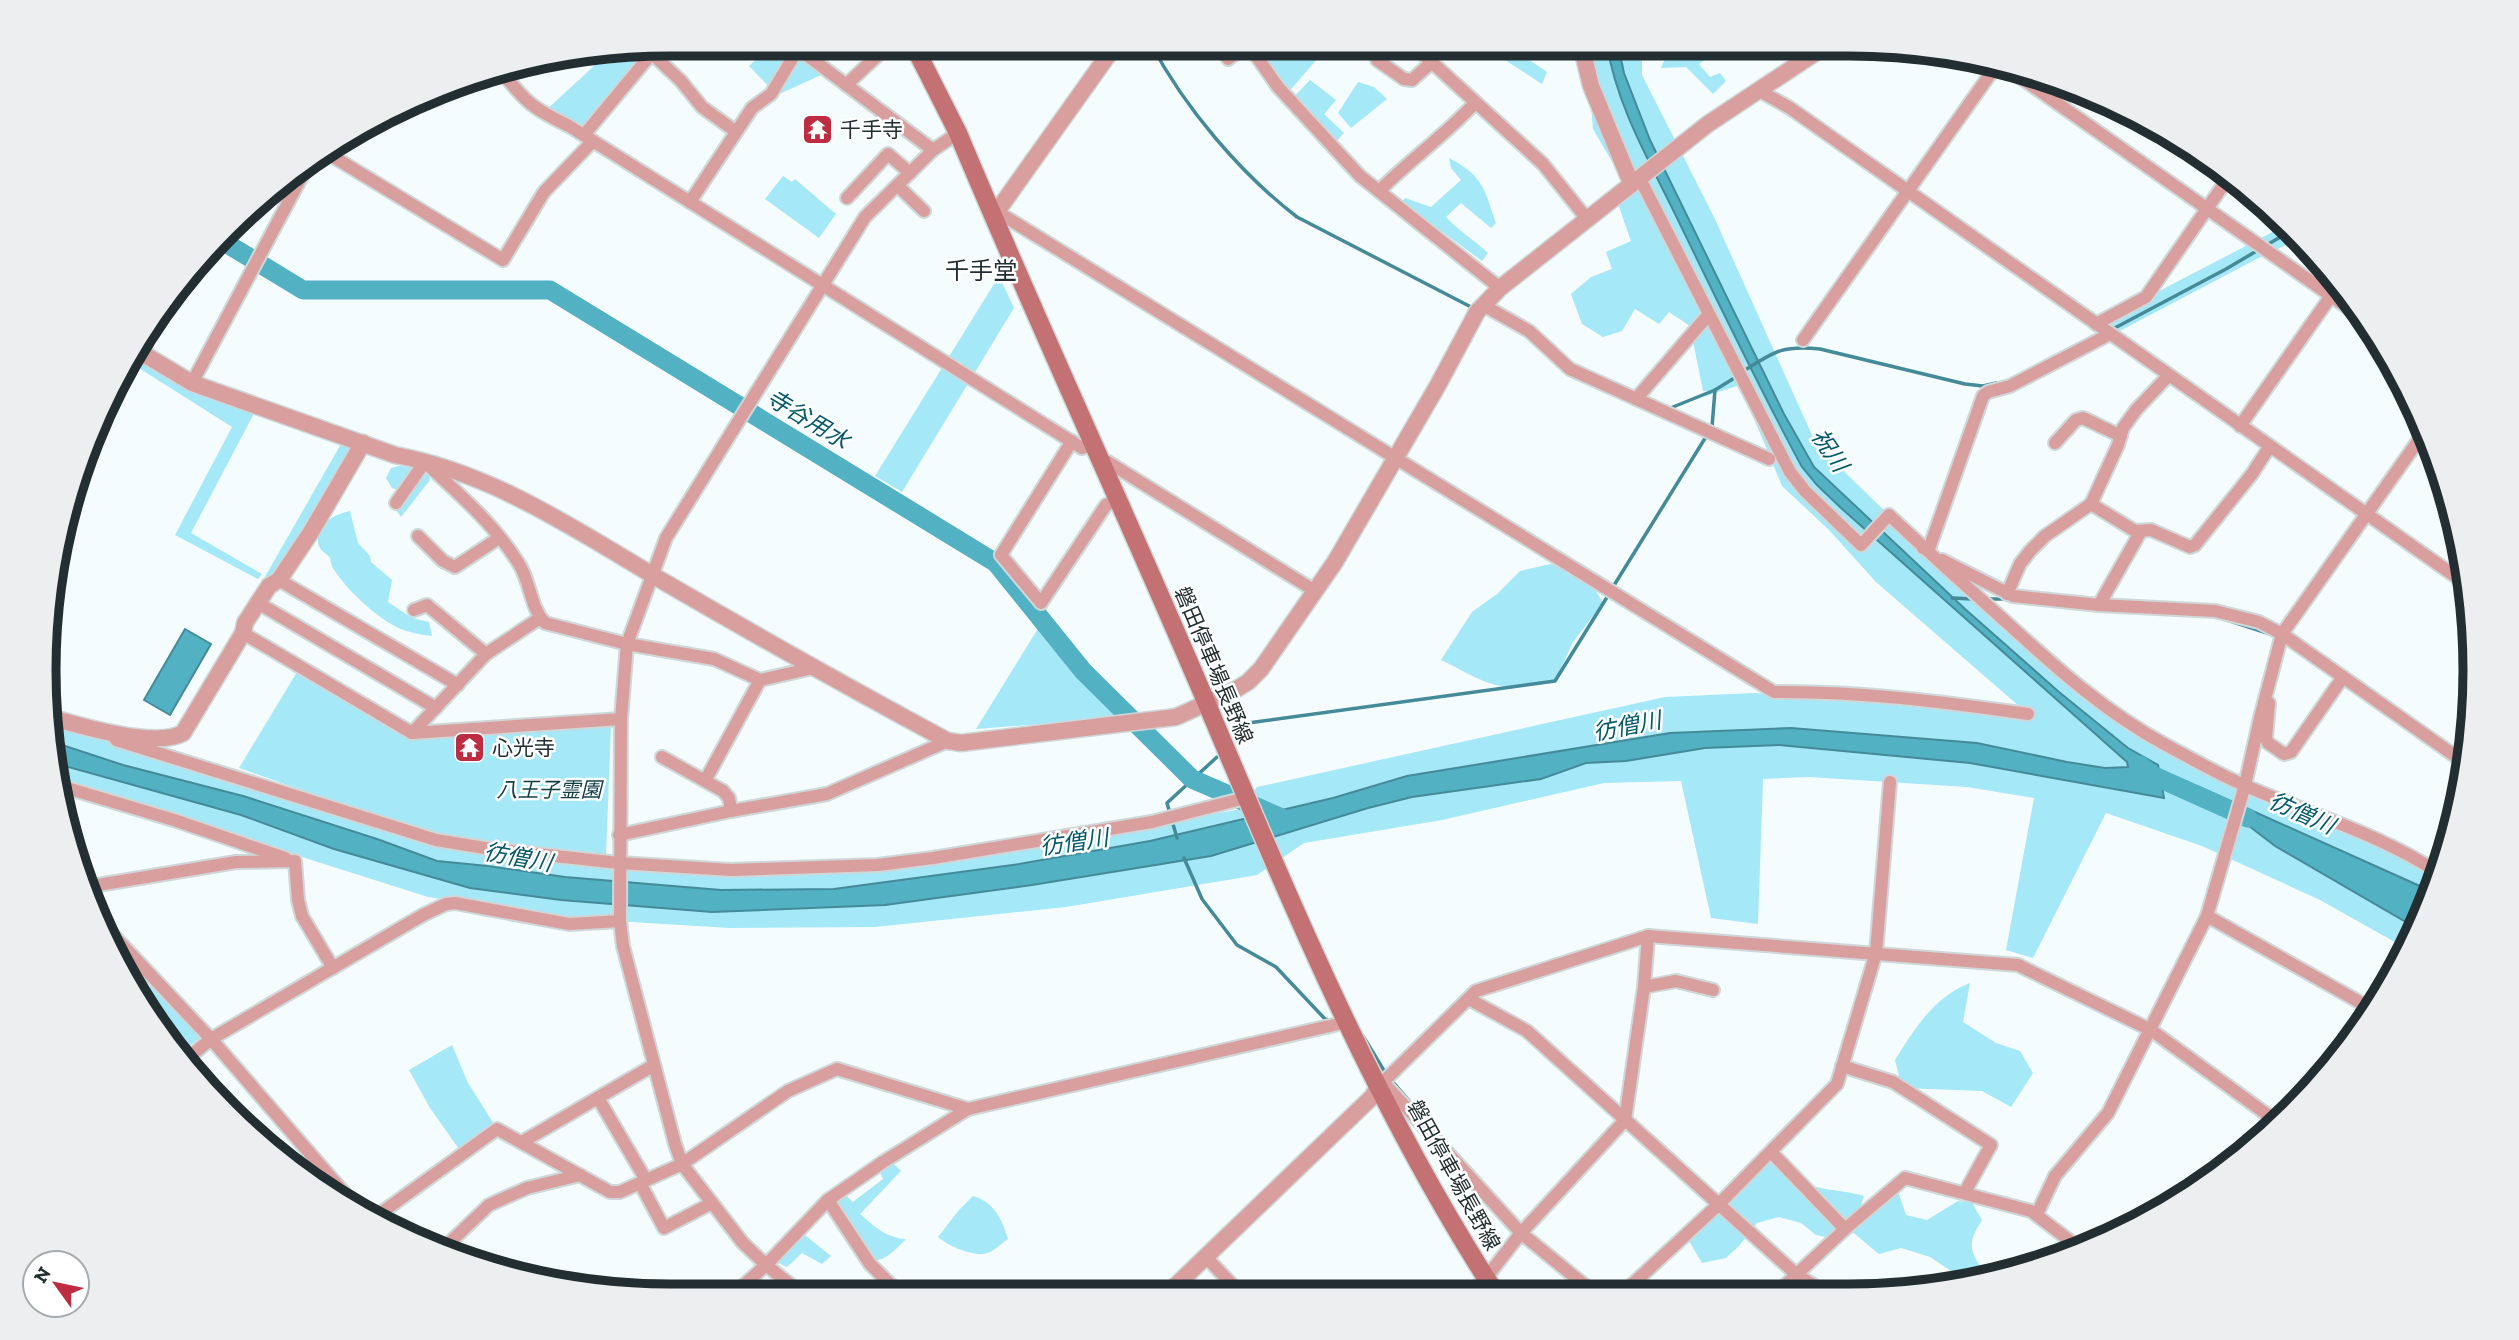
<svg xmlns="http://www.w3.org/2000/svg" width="2519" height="1340" viewBox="0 0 2519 1340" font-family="'Zilla Slab','Noto Sans JP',serif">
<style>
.green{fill:#a5e8f7}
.water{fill:#53b1c4;stroke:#448a98;stroke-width:2}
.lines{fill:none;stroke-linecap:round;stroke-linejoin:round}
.stream{stroke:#448a98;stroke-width:3.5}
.river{stroke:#53b1c4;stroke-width:19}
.minor-casing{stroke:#cfd7d8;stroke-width:16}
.tertiary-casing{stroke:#cfd7d8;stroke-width:19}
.secondary-casing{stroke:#cfd7d8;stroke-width:21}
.minor{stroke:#d99f9f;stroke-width:12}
.tertiary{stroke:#d99f9f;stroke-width:16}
.secondary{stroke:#c37173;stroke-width:18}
.labels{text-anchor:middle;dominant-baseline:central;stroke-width:5;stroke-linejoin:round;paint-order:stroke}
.poi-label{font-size:21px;fill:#222e31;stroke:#fff;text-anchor:start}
.street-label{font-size:21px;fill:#222e31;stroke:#fff}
.park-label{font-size:21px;font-style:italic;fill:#113d46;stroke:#fff}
.water-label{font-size:23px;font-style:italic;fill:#045967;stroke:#fff}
.quarter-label{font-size:24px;fill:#222e31;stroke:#fff}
.rim{fill:none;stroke:#222e31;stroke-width:9}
</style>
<rect width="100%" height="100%" fill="#f5fcfd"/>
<g class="green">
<polygon points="773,44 792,44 801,53 827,70 821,75 777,95 749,66"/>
<polygon points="1248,44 1323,44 1325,50 1286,95"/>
<polygon points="1482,45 1507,45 1547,72 1542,84"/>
<polygon points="1586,45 1642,45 1642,75 1714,217 1816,444 1896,522 2168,751 2439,873 2409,950 2320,900 2202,846 2106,813 2033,958 2006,950 2034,798 1967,787 1809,777 1763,779 1758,924 1711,918 1681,781 1604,783 1442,820 1304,843 1257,875 1066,907 875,927 730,928 566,918 428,897 141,806 57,782 47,721 416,830 239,768 300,667 381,724 411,739 611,727 606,855 463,840 721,869 878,865 1072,840 1241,809 1257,787 1665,697 1754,693 1849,700 2015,717 2027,713 1876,582 1829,530 1782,486 1740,385 1703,397 1714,391 1703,391 1690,326 1669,312 1659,324 1635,309 1622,331 1603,337 1582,324 1571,294 1591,277 1612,269 1606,252 1631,241 1617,201 1627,187 1593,129"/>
<polygon points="1699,45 1726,45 1699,64 1710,77 1720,73 1726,81 1713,94 1686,67 1661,68 1665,59"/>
<polygon points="646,48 652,53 584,135 543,113 607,54"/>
<polygon points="1310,80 1336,100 1324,114 1344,133 1332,146 1290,101"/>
<polygon points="1358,82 1374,87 1387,99 1351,128 1338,113"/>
<path d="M1449 158C1483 176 1484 188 1496 223L1491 228 1461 203 1446 217C1459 231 1474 240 1488 253L1482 261 1402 202 1405 198 1431 207 1461 180 1451 168Z"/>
<polygon points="783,176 792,182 795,179 836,214 819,238 765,199"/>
<polygon points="2286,225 2301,239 2268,253 2112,335 2096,324"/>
<polygon points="999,276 1014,308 902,492 875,476"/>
<polygon points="137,350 258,406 191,533 262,574 258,579 175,535 232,427 131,363"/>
<polygon points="345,437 363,443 269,586 262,582"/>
<polygon points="403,465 428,472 430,480 401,517 396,510 404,492 392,488 386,478 391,468"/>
<path d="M350 511 358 543 370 556 371 562 392 580 388 602 412 618 429 622 432 636C417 634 404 632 391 624 370 611 346 589 333 568 331 565 331 561 330 558 327 553 321 552 319 546 313 526 334 514 350 511Z"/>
<path d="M1551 564 1589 579 1603 603 1573 642 1555 681C1541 683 1524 688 1510 687 1485 686 1463 670 1441 660L1472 612 1497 594 1520 571Z"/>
<polygon points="1039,627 1118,718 976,729"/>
<path d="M1970 983 1963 1022 1996 1043 2020 1051 2033 1073 2011 1107 1982 1091 1902 1088 1895 1060C1914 1029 1935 996 1970 983Z"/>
<polygon points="151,986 201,1037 184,1050 142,994"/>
<polygon points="452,1045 468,1083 497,1129 459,1149 430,1108 409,1070"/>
<path d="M892 1162 901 1171 860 1214C874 1226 886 1238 906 1239 896 1249 886 1261 871 1261L832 1203 844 1194 853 1202 883 1179 879 1170Z"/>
<path d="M1770 1162C1780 1169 1791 1179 1803 1183 1823 1191 1844 1190 1864 1196L1856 1220 1835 1239 1816 1235 1801 1223 1779 1217 1757 1223 1739 1246 1726 1258 1702 1263 1686 1236 1753 1170Z"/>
<path d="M1896 1185 1906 1215 1927 1220 1958 1201 1972 1203 1982 1220C1966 1245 1970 1251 1985 1273L2016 1264 2005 1271 1966 1281 1930 1257 1901 1248 1879 1254 1850 1230Z"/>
<path d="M973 1196C994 1202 1002 1219 1008 1239 1002 1243 996 1249 990 1252 977 1259 948 1246 938 1237L959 1210Z"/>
<polygon points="801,1232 831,1256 822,1264 802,1253 787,1267 774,1261"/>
</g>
<g class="water">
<path d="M1607 45H1618L1624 73 1650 140 1784 414 1814 467 1965 609 2059 692 2128 748 2158 765 2164 798 1970 763 1779 745 1705 748 1626 761 1586 763 1541 779 1412 797 1368 808 1211 856 1032 885 885 905 712 912 561 900 470 888 334 849 241 815 54 763 50 741 123 765 243 796 377 839 437 861 488 866 565 877 721 890 834 889 1019 864 1150 841 1333 798 1407 776 1670 733 1791 728 1977 743 2067 762 2105 768 2128 767 2127 762 1841 508 1817 485 1802 467C1758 386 1718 302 1677 218 1650 162 1617 107 1607 45Z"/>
<polygon points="185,629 211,644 170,715 144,700"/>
<polygon points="2197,786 2422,887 2431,893 2418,929 2275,846"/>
</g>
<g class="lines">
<g class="stream">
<path d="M1151 44C1185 108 1240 173 1297 217L1473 308"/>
<polyline points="2111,330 2226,269 2282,236 2294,233"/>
<path d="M1742 372C1774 352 1781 345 1820 349L1965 384 1983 386 1996 383"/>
<polyline points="1668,409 1715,390 1736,377"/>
<polyline points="1613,587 1712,427 1715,390"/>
<polyline points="1952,598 1972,599"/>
<polyline points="1987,599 2007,599"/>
<polyline points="2224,619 2270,634"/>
<polyline points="1232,740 1248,723 1555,681 1609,594"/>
<polyline points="1177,838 1167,803 1217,757"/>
<polyline points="1184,858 1202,899 1237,945 1276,967 1325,1019 1333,1021"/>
<polyline points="1363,1036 1386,1074"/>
<polyline points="1391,1080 1416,1109"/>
</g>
<g class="river">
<polyline points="224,242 303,290 550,290 996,563 1083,671 1192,779 1282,818"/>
<polyline points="2140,765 2152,775 2248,818"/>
</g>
<defs>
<g id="minor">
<polyline points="792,44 933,150"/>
<polyline points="1248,44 1278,87 1360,176 1500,288"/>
<polyline points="1413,45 1543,164 1587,219"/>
<polyline points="646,48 681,81 702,107 735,131"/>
<polyline points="1228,59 1248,44"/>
<polyline points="1377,60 1404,79 1412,80 1432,62"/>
<polyline points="2000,63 2364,319"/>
<path d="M502 72C526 103 534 109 569 126L1082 448 1093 445"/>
<polyline points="846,85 890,44"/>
<polyline points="1758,90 1790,108 2469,586"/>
<polyline points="584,135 652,53"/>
<polyline points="327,153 503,260 544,192 593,141"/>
<path d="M1639 177 1790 472 1805 491 1861 545 1889 515C1924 548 1959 580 1995 612 2049 661 2101 710 2166 745 2192 759 2218 774 2246 786 2310 814 2380 834 2439 873"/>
<polyline points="898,186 924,211"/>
<path d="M1379 191C1410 160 1445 135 1475 103"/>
<polyline points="847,198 888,154 910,173"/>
<polyline points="690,202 752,108 771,94 801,44"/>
<path d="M996 211 1774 692C1860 691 1943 702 2028 714"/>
<polyline points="1483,305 1529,331 1570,369 1769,459"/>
<polyline points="2096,324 2146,297 2231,174"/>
<polyline points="1803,340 1998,63"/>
<polyline points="192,383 309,163"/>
<polyline points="1636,399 1709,314"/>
<polyline points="2240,426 2331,296"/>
<polyline points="1072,441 1001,555 1041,603 1106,505 1117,501"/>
<polyline points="2055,443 2076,420 2083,418 2121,436"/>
<path d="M427 464C459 494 496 526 519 564 531 583 530 607 545 623L627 644 714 659 760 680 813 668"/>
<polyline points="1102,465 1108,462 1315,591"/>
<polyline points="396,503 424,463"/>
<polyline points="2091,504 2135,531 2151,530 2190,547 2195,545 2252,474 2270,446"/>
<polyline points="418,536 443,561 455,567 499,538"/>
<polyline points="1923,548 1930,546 1983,396 1988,392 2010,386 2110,334"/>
<polyline points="1942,560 2013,596 2099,605 2215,611 2259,622 2282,634 2465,763"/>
<polyline points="279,580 458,685"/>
<polyline points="2007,594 2020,564 2030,551 2045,536 2091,504 2118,445 2123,428 2136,410 2169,375"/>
<polyline points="258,603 436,708"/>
<polyline points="2099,605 2141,531"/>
<polyline points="414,610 427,605 486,654"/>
<polyline points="243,633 412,733 621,719"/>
<polyline points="2269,703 2266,738 2268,743 2284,754 2291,752 2343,677"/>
<polyline points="412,733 486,654 540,618"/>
<polyline points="116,740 436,840 491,849 619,863 731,870 878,865 933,858 1152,822 1245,798"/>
<polyline points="662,757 723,791 729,798 731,811"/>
<polyline points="705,781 760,680"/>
<polyline points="57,785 174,820 285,858"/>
<polyline points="619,835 731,811 827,794 948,741"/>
<polyline points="86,887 236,862 295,861 298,900 302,916 333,968"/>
<polyline points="2207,916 2370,1008"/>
<polyline points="97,918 211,1039 352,1202"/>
<polyline points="1644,987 1676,981 1713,990"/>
<polyline points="1469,999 1527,1031 1797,1275 1823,1291"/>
<polyline points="188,1058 211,1039 423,915 446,904 455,903 569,924 620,921"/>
<polyline points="1842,1066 1893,1082 1991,1145 1965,1192"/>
<polyline points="1383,1082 1521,1233 1593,1292"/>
<polyline points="1378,1087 1476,991 1648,936 2018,965 2151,1030 2276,1121"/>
<polyline points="598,1098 646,1180"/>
<polyline points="522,1142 654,1065"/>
<polyline points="1771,1152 1845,1229"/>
<polyline points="640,1183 664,1228 712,1203"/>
<polyline points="828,1200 870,1264 900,1294"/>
<polyline points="2037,1214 2055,1176 2108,1113 2207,916 2245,785 2260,718 2282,634 2425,431"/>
<polyline points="374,1218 497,1129 610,1192 620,1192 682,1164 788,1091 837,1069 968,1109 1347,1022"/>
<polyline points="442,1250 489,1205 527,1188 580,1175"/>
<polyline points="1206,1257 1240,1293"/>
<polyline points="1779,1291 1845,1229 1905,1178 2031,1211 2082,1250"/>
<polyline points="1471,1292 1486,1278 1521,1233 1625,1120 1644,987 1648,936"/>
<polyline points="1624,1292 1718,1205 1837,1084 1876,953 1890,782"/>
<polyline points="802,1294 766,1265 743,1243 682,1164 675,1144 623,946 620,921 621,719 627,644 666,538 865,217 933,150 958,133"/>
<polyline points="733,1295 766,1265 828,1200 883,1162 968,1109"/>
</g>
<g id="tertiary">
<polyline points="1581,45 1591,86 1631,183"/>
<polyline points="993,217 1116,44"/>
<path d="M137 350 192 383 395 455C494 473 579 532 666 583 759 637 853 690 948 741L961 743 1176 717 1235 690 1248 682 1261 669 1335 562 1438 385 1477 312 1500 288 1708 124 1827 45"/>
<path d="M46 716C77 725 155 749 183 733L243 633 245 623 269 586 279 580 311 532 363 443"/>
<polyline points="1168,1293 1372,1097 1378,1087"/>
</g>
<path id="secondary" d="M913 44 958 133C1038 325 1126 513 1207 704 1292 906 1376 1108 1495 1292"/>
</defs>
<use href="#minor" class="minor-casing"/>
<use href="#tertiary" class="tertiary-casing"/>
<use href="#secondary" class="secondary-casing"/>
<use href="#minor" class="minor"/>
<use href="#tertiary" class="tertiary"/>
<use href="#secondary" class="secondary"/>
</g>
<defs>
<symbol id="temple-square" viewBox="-11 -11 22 22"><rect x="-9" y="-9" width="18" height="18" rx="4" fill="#bd2c40" stroke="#fff"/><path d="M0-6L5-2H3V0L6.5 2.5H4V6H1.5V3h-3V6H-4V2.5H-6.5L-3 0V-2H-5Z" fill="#fff"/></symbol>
</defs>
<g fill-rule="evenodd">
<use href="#temple-square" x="800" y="112" width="35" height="35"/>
<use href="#temple-square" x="452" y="730" width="35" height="35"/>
</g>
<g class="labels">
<g class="poi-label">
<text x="840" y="129">千手寺</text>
<text x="492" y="747">心光寺</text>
</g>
<g class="street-label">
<text transform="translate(1214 665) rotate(67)">磐田停車場長野線</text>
<text transform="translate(1454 1175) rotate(61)">磐田停車場長野線</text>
</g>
<g class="park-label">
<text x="549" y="789">八王子霊園</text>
</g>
<g class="water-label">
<text transform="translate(808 419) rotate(31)">寺谷用水</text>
<text transform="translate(1830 450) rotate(56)">祝川</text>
<text transform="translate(1627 726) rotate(-11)">彷僧川</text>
<text transform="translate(2302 813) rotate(24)">彷僧川</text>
<text transform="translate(1074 842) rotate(-8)">彷僧川</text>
<text transform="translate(518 857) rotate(10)">彷僧川</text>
</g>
<g class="quarter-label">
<text x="981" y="270">千手堂</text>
</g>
</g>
<path d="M0 0H2519V1340H0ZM670 56H1849A614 614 0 0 1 2463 670V670A614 614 0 0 1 1849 1284H670A614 614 0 0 1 56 670V670A614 614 0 0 1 670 56Z" fill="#edeeef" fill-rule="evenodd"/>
<path class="rim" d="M670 56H1849A614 614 0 0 1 2463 670V670A614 614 0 0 1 1849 1284H670A614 614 0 0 1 56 670V670A614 614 0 0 1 670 56Z"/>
<g transform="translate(56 1284) rotate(303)"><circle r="33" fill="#ffffff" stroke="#a7abad" stroke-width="2"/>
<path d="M0-5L12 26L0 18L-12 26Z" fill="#bd2c40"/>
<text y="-10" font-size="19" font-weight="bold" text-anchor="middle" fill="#222e31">N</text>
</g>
</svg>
